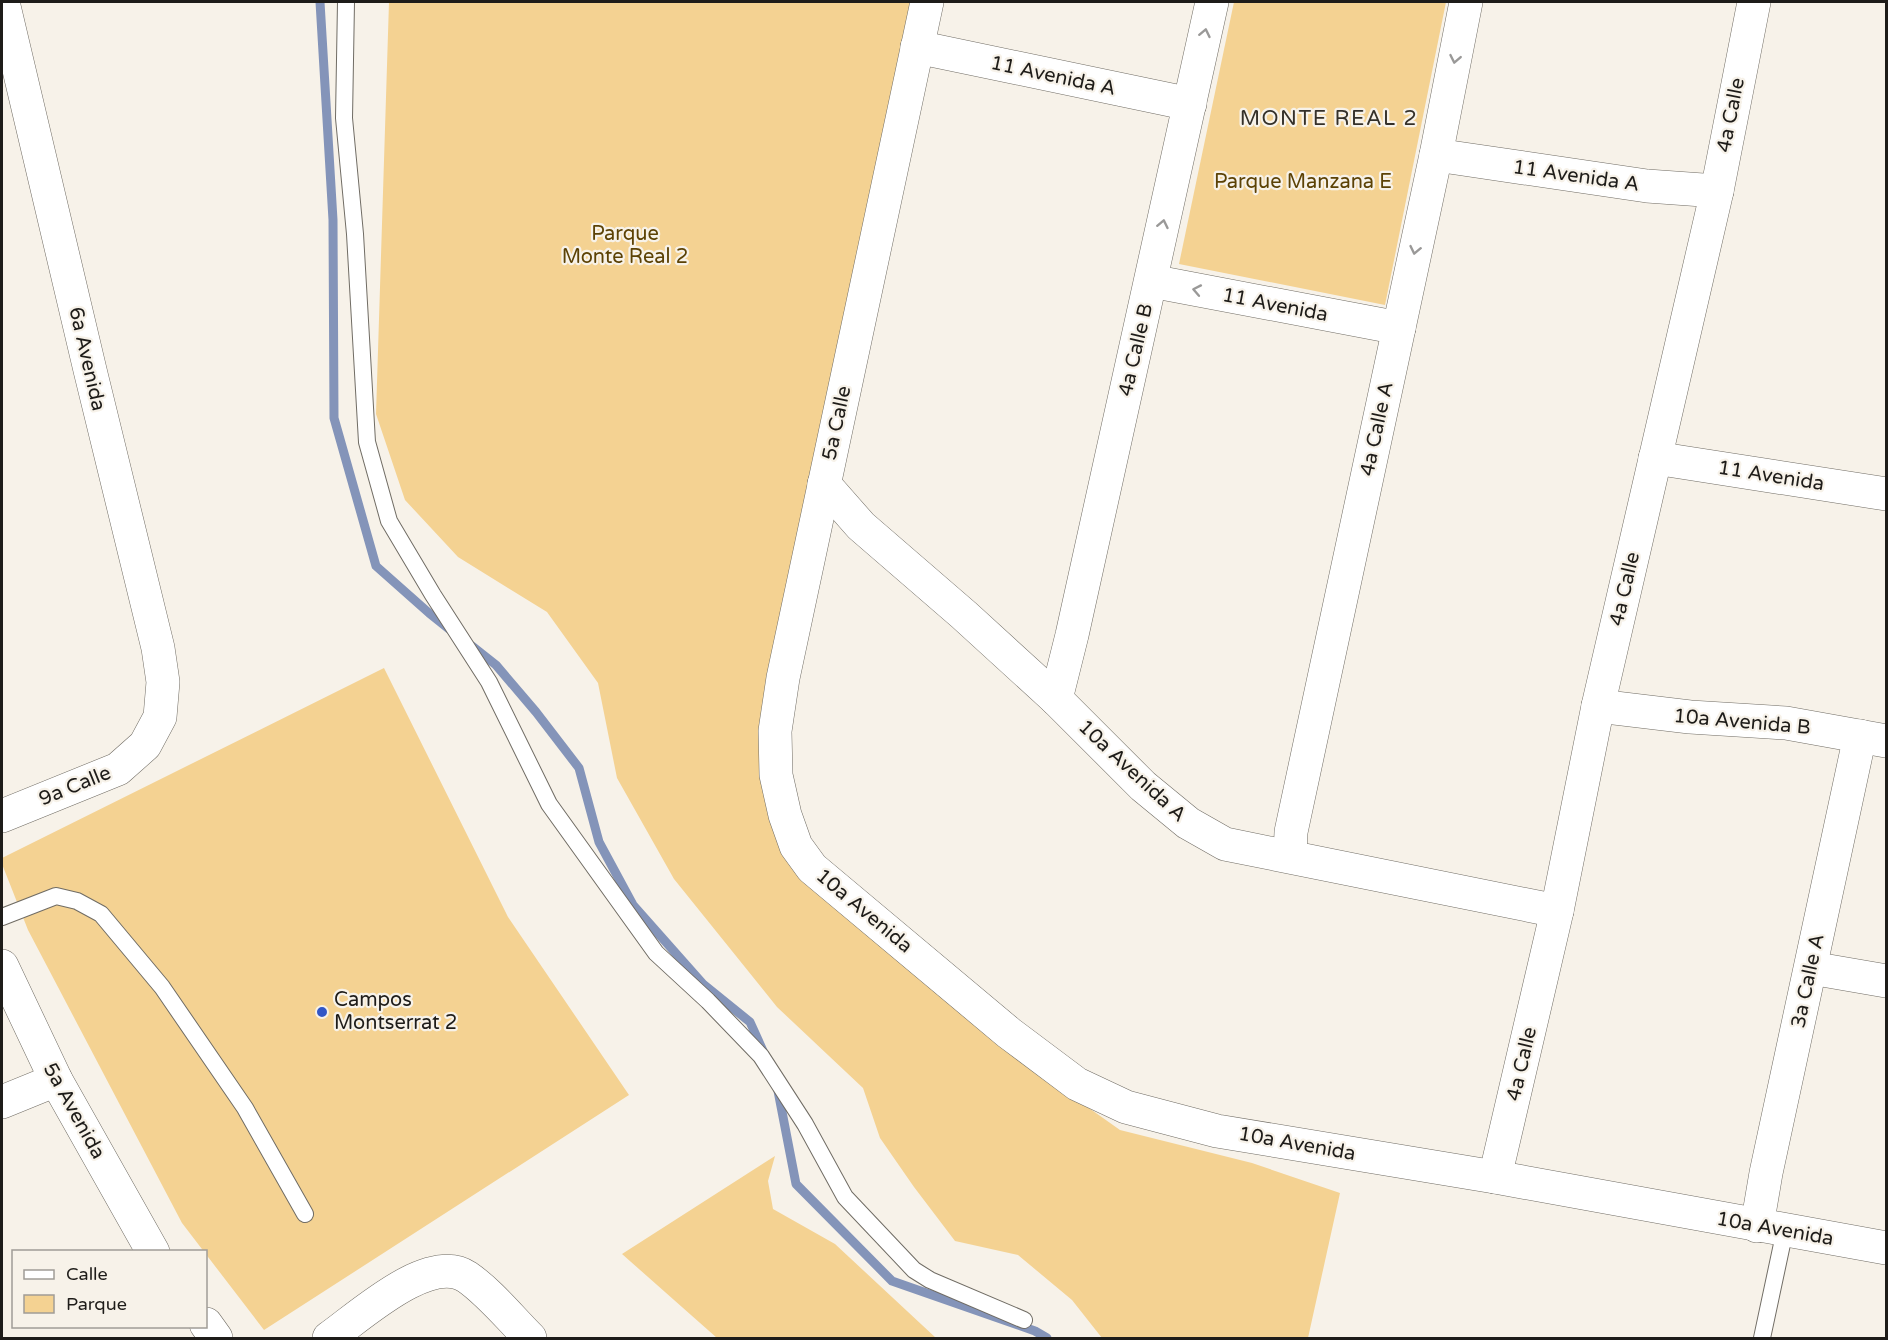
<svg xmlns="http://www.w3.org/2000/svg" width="1888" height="1340" viewBox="0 0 1888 1340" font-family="'Varela Round',sans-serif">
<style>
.green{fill:#f4d292}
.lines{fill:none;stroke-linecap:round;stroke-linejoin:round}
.stream{stroke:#8494b9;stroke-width:9}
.service-casing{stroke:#706c64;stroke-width:18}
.minor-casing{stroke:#706c64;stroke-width:34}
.tertiary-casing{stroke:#706c64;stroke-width:34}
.service{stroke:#fff;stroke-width:16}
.minor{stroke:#fff;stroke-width:33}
.tertiary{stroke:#fff;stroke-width:33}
.oneway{stroke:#9a9998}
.poi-dot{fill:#3156c6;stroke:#f7f2e9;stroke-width:2}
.labels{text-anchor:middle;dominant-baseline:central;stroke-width:4.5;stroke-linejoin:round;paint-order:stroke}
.street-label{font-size:20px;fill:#1e1c19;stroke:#f7f2e9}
.park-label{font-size:20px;fill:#5c4205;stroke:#f7f2e9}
.poi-label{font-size:20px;fill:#1e1c19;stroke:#f7f2e9;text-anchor:start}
.neighbourhood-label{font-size:21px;letter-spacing:1.5px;fill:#343029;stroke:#f7f2e9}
</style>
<rect width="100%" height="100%" fill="#f7f2e9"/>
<g class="green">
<polygon points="389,2 923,2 770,729 814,878 1028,1065 1120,1130 1252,1163 1340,1193 1308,1338 1102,1338 1072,1300 1018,1255 955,1241 914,1187 880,1138 863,1088 777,1007 674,879 617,778 598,683 547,612 458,557 405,500 376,414"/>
<polygon points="1234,2 1446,2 1385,305 1179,264"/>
<polygon points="384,668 508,917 629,1095 264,1330 182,1223 28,930 2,864 2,858"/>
<polygon points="775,1156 768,1181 773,1209 835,1244 936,1338 717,1338 622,1254"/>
</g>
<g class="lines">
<g class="stream">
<polyline points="320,2 333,220 334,418 376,566 429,613 449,629"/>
<polyline points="472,646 496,665 536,712 579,768 599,842 633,905 703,984 750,1022 764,1053"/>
<polyline points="778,1091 796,1184 892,1281 1035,1331 1047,1338"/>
</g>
<defs>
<g id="service">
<polyline points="346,2 344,118 355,234 367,442 389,521 433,595 489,682 549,804 656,953 708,1001 761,1056 805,1124 845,1197 914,1270 930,1280 1024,1320"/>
<polyline points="2,917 56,896 77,901 101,914 162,987 245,1108 305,1214"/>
<polyline points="1762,1338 1785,1230"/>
</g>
<g id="minor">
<polyline points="927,2 783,678 775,731 776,775 785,815 796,846 812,868 1009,1033 1077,1084 1126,1107 1217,1131 1495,1177 1886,1248"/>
<polyline points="917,47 1190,104"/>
<polyline points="1436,155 1647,186 1717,191"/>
<polyline points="1151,281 1399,328"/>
<polyline points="1655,458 1886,494"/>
<polyline points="824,484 861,526 964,615 1056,699 1143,786 1188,823 1225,844 1557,911"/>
<polyline points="1056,699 1072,635 1212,2"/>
<polyline points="1598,706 1690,717 1786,723 1886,741"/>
<polyline points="2,816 118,769 145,745 160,717 163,682 158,648 90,370 3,2"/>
<polyline points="1290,856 1291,832 1436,155 1466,2"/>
<polyline points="1811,968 1886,981"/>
<polyline points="2,1102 56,1080"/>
<polyline points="1495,1177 1557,911 1598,706 1717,191 1754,2"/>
<polyline points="1757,1226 1766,1173 1860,736"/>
<path d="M329 1338C359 1317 429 1252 467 1277 489 1292 511 1319 530 1338"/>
</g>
<g id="tertiary">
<polyline points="2,966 56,1080 153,1252"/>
<polyline points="206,1324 216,1338"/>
</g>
</defs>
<use href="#service" class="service-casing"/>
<use href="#minor" class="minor-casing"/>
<use href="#tertiary" class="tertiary-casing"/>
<use href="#service" class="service"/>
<use href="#minor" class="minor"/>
<use href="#tertiary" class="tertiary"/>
</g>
<defs><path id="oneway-chevron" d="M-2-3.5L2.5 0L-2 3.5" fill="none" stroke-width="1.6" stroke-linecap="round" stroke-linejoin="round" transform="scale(1.5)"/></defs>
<g class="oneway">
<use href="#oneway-chevron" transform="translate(1205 33) rotate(-78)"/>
<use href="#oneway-chevron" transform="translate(1455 59) rotate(101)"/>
<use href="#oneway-chevron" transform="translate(1163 224) rotate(-78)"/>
<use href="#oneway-chevron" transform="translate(1415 250) rotate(102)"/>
<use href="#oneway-chevron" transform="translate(1197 290) rotate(-169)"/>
</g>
<circle class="poi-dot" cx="322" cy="1012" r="6"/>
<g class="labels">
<g class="street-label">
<text transform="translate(1053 76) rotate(12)">11 Avenida A</text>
<text transform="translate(1731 115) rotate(-79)">4a Calle</text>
<text transform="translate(1576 176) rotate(8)">11 Avenida A</text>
<text transform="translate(1275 305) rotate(11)">11 Avenida</text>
<text transform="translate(1136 350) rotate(-77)">4a Calle B</text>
<text transform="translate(87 359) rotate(77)">6a Avenida</text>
<text transform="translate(837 423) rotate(-78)">5a Calle</text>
<text transform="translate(1377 429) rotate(-78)">4a Calle A</text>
<text transform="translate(1771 476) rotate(9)">11 Avenida</text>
<text transform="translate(1625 589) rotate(-77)">4a Calle</text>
<text transform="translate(1742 722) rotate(5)">10a Avenida B</text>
<text transform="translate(1132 771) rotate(43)">10a Avenida A</text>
<text transform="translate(75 786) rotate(-22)">9a Calle</text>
<text transform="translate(864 911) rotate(40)">10a Avenida</text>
<text transform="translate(1808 981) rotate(-78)">3a Calle A</text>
<text transform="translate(1522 1064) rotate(-77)">4a Calle</text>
<text transform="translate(74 1111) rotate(61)">5a Avenida</text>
<text transform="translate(1297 1144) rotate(10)">10a Avenida</text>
<text transform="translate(1775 1229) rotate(10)">10a Avenida</text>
</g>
<g class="park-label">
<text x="1303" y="182">Parque Manzana E</text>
<text x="625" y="234">Parque<tspan x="625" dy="23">Monte Real 2</tspan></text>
</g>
<g class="poi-label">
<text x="334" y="1000">Campos<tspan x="334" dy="23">Montserrat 2</tspan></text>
</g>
<g class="neighbourhood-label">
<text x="1329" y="118">MONTE REAL 2</text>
</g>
</g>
<rect width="1888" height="1340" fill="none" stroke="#1e1c19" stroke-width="6"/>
<rect x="12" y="1250" width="195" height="78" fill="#f7f2e9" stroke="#a09c96" stroke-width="1.5"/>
<rect x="24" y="1270" width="30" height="9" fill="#ffffff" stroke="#a09c96" stroke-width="1.5"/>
<text x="66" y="1280" font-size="18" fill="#1e1c19">Calle</text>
<rect x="24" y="1295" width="30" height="18" fill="#f4d292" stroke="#a09c96" stroke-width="1.5"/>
<text x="66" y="1310" font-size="18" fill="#1e1c19">Parque</text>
</svg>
